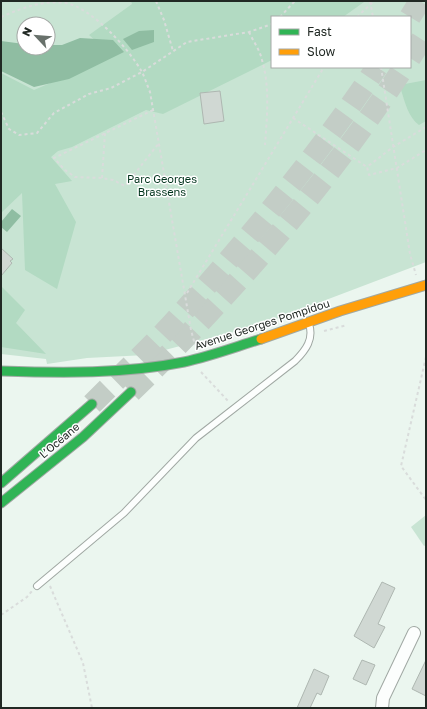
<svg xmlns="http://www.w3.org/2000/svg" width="427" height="709" viewBox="0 0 427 709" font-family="'Golos Text',sans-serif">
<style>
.green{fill:#c8e4d3;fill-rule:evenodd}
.forest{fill:#b2dac2}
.water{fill:#8fbda2}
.building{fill:#d0d8d3;stroke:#aeb7b1}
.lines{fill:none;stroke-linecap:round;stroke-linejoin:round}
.highway-tunnel{stroke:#c3cdc6;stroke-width:22;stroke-dasharray:22 11;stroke-linecap:butt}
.lane-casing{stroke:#a0a8a3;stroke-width:8}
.street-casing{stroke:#a0a8a3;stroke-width:14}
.fast-casing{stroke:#a0a8a3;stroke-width:11}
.slow-casing{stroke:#a0a8a3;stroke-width:11}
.path{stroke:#d9dcdb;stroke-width:2;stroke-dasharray:3 3;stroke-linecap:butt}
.lane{stroke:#fcfefd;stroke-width:6}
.street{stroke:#fcfefd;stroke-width:12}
.fast{stroke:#30b455;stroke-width:9}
.slow{stroke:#ff9f0a;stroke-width:9}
.labels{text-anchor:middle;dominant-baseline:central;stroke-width:3;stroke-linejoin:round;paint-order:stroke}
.park-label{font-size:11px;fill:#00341c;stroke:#fff}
.street-label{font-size:11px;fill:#212924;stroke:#fff}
</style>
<rect width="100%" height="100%" fill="#ebf6ef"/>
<g class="green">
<path d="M1 1H426V262L260 325 146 355 87 358 47 364 46 359 1 354ZM272 17H410V67H272ZM24 24H48V48H24Z"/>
<polygon points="426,515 426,545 424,546 411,527"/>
</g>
<g class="forest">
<polygon points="131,1 364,2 343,17 272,17 272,60 163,114 146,110 72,147 58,151 51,157 72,181 55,184 76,222 57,289 25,270 22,193 1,213 1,73 34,90 113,56 89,35 132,4"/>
<path d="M426 80V121L419 125C408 117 405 102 401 90L405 84Z"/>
<polygon points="1,286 25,310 16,323 46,354 1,347"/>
</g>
<g class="water">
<polygon points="154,30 154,42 132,50 123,39 139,31"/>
<polygon points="80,38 113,40 124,52 69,79 34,87 1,71 1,41 24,44 24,48 48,48 48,45 62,45"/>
<polygon points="12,209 21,216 7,232 1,227 1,222"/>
</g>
<g class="building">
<polygon points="220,91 224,121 204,124 200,93"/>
<polygon points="1,248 13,259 10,261 12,263 1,276"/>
<polygon points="382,582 395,588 378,624 385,627 374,648 354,636"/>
<polygon points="362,660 375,665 366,685 353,679"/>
<polygon points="426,660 426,696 412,689"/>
<polygon points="314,669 329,676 321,695 317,693 310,708 297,708"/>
</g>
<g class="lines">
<g class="highway-tunnel">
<polyline points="410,17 420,1"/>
<polyline points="410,58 426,33"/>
<path d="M131 392C233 293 326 186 404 67"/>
<path d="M92 404C118 378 146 352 171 325 245 244 316 158 377 67"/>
</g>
<defs>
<path id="lane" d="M37 586 124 513 196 438 295 361C306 350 314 339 309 324"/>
<polyline id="street" points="382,708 383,698 414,633"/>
<g id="fast">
<path d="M1 371C62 373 124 374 184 362 211 356 235 347 261 339"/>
<polyline points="1,483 92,404"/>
<polyline points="1,503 83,437 131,392"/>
</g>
<polyline id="slow" points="261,339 340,311 426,285"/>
</defs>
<use href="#lane" class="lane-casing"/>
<use href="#street" class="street-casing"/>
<use href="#fast" class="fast-casing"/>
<use href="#slow" class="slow-casing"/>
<g class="path">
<polyline points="156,1 164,20 173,51"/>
<polyline points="370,1 373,17"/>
<path d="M1 17C22 8 42 0 66 3 92 8 129 49 142 72 145 78 147 85 150 92L191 330 195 345"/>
<polyline points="280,17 295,1"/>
<polyline points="357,17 374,1"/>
<path d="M249 32C253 41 260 50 262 60 270 87 267 117 265 145"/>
<polyline points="381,67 410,254 416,275"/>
<polyline points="153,110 54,158 65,170 75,177 102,178 113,180 125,186 159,143"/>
<polyline points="1,112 9,129 19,135 37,133 54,113 89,94 111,88 142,72 187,42 249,32 272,24"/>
<polyline points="293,118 367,167"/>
<polyline points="426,127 393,147 367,167 369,175 397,168 426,150"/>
<polyline points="102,178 105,133"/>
<polyline points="187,293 324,67"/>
<polyline points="324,331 347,325"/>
<polyline points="426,357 401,466 426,500"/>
<polyline points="201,372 229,402"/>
<polyline points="50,586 83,663 92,708"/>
<polyline points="1,615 27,597 32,591"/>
</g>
<use href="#lane" class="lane"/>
<use href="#street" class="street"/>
<use href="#fast" class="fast"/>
<use href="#slow" class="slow"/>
</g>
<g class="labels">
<g class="park-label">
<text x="162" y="178">Parc Georges<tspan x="162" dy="13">Brassens</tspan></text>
</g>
<g class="street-label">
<text transform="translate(262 324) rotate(-18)">Avenue Georges Pompidou</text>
<text transform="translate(59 440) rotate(-40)">L’Océane</text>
</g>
</g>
<rect width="427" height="709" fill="none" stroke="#212924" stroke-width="4"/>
<rect x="271" y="16" width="140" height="52" fill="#ffffff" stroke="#a6a9a7"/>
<rect x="279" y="29" width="20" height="6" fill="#30b455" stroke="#a6a9a7"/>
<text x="307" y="36" font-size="12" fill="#212924">Fast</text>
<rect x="279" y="49" width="20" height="6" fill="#ff9f0a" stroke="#a6a9a7"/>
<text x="307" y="56" font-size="12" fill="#212924">Slow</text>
<g transform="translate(36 36) rotate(296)"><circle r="19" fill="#ffffff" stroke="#a6a9a7"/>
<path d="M0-3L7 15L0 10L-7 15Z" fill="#68716b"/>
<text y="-6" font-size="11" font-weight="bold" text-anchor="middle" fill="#212924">N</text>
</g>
</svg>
